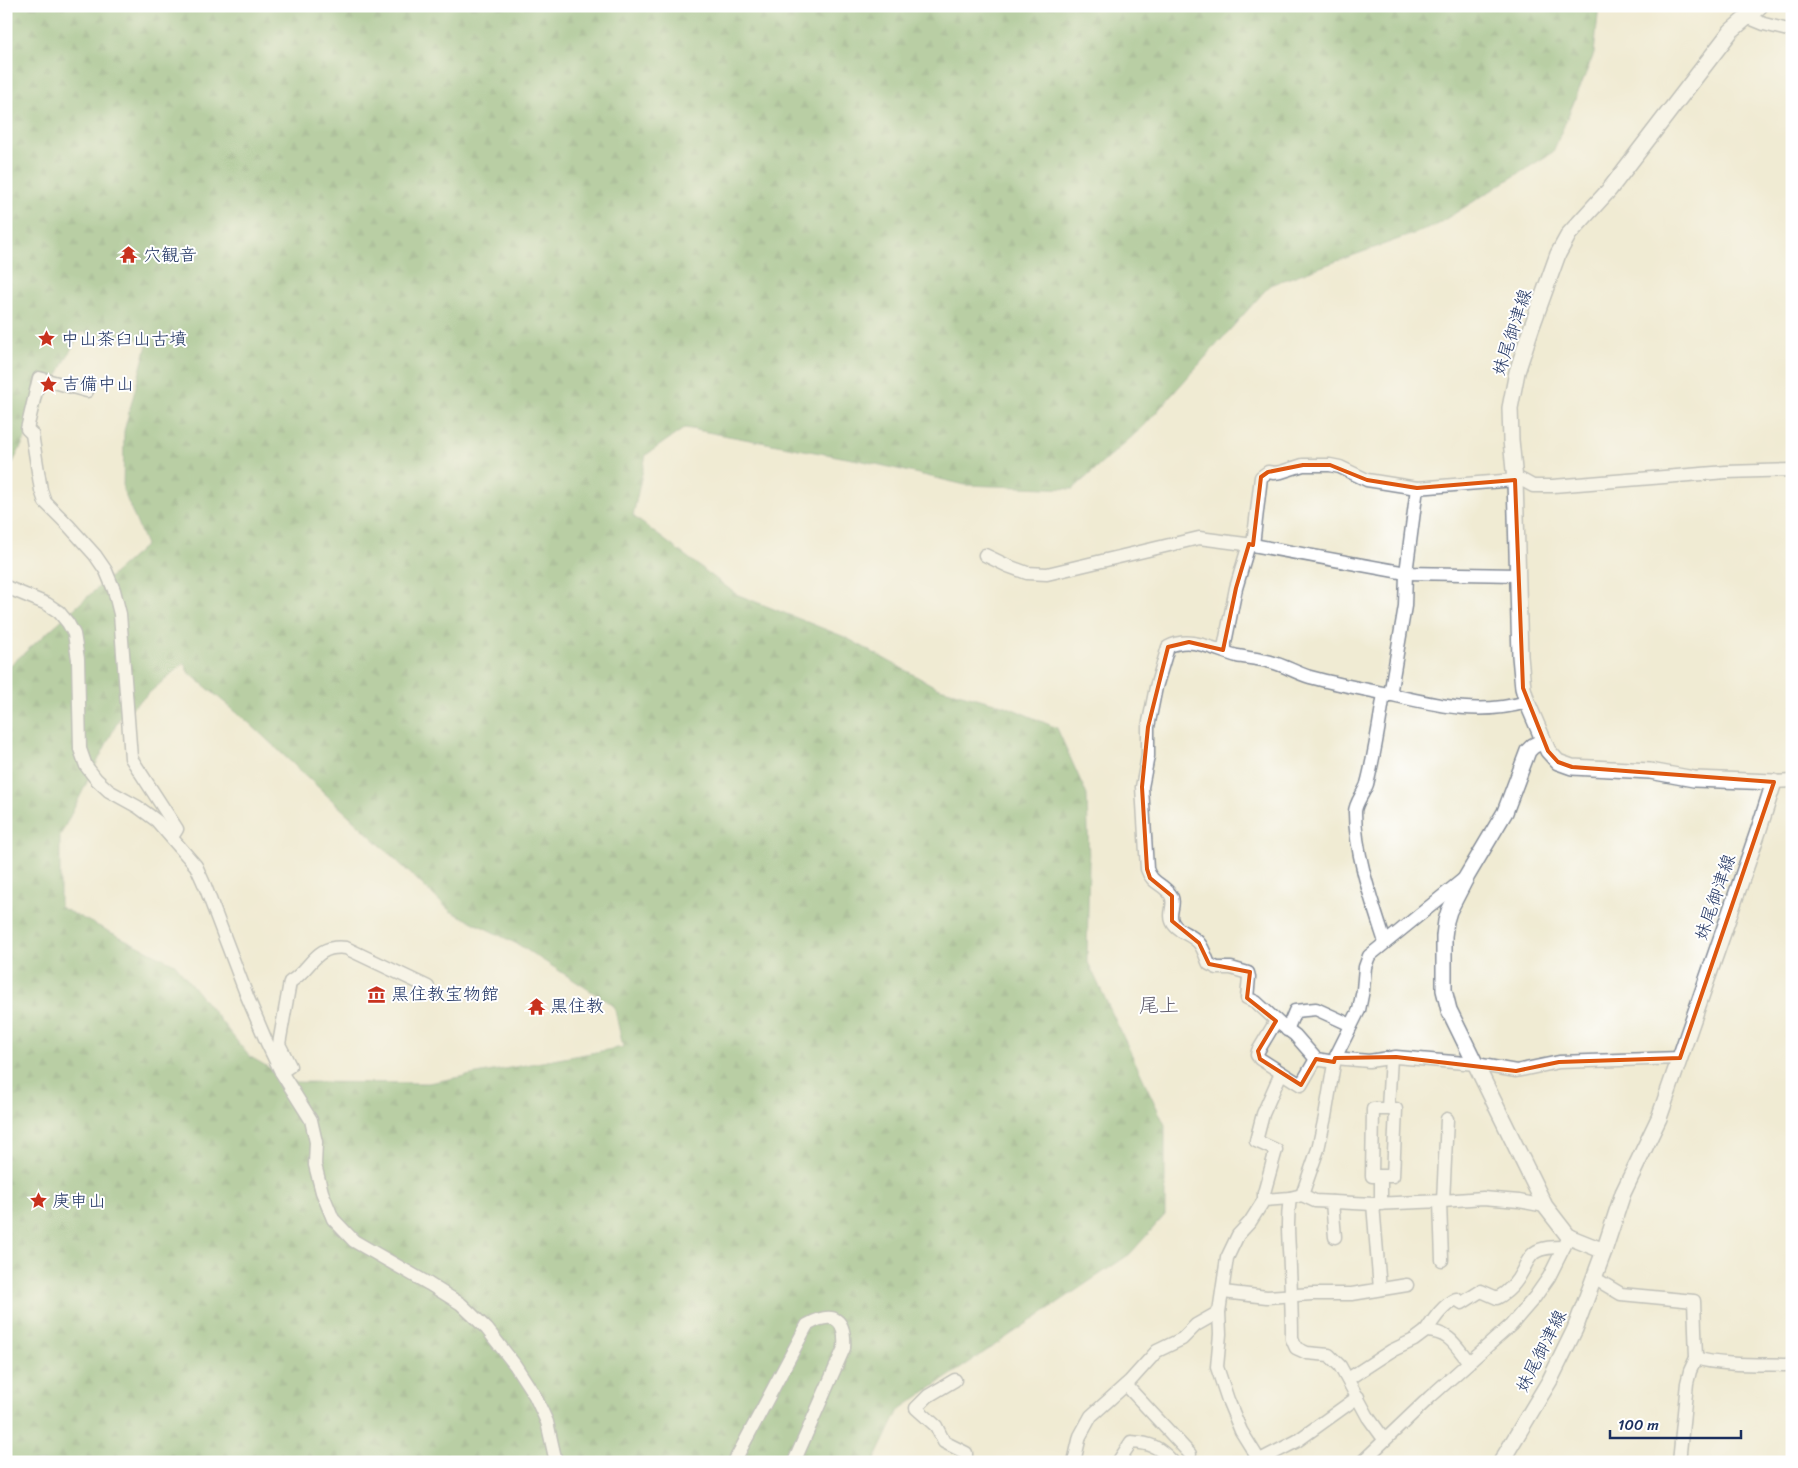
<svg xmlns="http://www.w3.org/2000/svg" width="1798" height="1468" viewBox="0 0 1798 1468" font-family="Sriracha,'Klee One',sans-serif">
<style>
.forest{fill:url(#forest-firs);stroke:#486e64;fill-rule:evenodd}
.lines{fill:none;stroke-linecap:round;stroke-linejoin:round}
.minor-casing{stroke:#868d98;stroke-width:15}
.major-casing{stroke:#868d98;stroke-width:18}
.minor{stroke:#fff;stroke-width:12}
.major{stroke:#fff;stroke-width:15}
.marked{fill:none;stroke:#de5710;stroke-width:4;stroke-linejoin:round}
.labels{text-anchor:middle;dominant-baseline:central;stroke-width:4;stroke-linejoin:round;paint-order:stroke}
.poi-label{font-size:18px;fill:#1b2f5e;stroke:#fff;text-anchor:start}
.street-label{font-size:18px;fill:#1b2f5e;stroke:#fff}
.quarter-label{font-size:20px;fill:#5e5b6b;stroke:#fff}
</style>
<defs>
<pattern id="forest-firs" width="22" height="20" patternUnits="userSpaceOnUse" patternTransform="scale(1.25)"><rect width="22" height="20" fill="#75ac6a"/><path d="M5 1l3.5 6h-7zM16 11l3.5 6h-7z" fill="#5f8c5a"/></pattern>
</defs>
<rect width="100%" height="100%" fill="#fff"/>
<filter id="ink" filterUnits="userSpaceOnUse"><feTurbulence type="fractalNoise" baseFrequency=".02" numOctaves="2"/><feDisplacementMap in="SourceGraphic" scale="10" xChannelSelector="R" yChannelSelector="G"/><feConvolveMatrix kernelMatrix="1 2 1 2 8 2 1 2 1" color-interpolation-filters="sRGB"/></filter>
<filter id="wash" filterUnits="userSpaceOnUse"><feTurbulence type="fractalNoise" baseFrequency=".0096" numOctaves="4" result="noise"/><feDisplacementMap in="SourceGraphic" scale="20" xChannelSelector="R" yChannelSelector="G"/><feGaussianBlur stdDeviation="1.12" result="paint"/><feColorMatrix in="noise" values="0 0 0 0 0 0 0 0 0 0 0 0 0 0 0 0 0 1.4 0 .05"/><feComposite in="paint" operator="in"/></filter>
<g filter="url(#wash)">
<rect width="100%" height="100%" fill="#f0ebd3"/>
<path class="forest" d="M6 6H1599L1594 54 1553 152 1433 227 1270 285 1145 425 1073 489 965 485 863 461 685 428 646 455 633 516 736 594 845 637 936 687 1006 706 1057 728 1087 795 1089 862 1087 960 1165 1125V1215L1130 1254 899 1410 874 1462H6V669L146 545 123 490 124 431 148 341 80 332 6 476ZM184 663 188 672 249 723 362 828 450 911 519 945 614 1006 623 1047 428 1083 294 1082 249 1056 175 964 60 907V836L119 719Z"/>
</g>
<g filter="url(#ink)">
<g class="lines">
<defs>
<g id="minor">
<polyline points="1751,9 1747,17 1764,24 1792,31"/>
<polyline points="87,391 39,378 27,429 32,434 41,490 45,502 68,525 95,555 106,571 114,590 120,614 131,758 177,829 172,837"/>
<polyline points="1253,545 1261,477 1268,472 1274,473 1281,472 1303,465 1330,465 1340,467 1367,480 1417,488 1515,480 1522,480 1533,486 1553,486 1726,472 1792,470"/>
<polyline points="985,555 1008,566 1027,573 1047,574 1199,538 1253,545 1406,573 1517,575"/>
<polyline points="6,587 47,604 59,612 68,623 74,634 78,659 80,749 86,766 96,779 109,791 138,807 157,821 196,866 205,886 247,996 267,1043 281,1072 311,1120 316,1142 315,1165 322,1192 333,1219 354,1241 429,1284 461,1304 487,1329 515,1365 535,1396 547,1422 556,1462"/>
<polyline points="1225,651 1225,643 1236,588 1249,544"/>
<path d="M1384 694C1379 724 1375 754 1367 784 1364 793 1355 803 1355 812 1355 854 1372 902 1385 942"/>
<polyline points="1390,695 1405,606 1406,573 1417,488"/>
<polyline points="1774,782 1792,781"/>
<polyline points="1276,1021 1258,1051 1257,1055 1260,1059 1301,1085 1316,1059"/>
<polyline points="1287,1030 1295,1011 1316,1009 1351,1025"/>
<polyline points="1335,1058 1369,1061 1396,1057 1476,1064 1516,1071 1559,1062 1680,1058"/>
<path d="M1334 1062 1316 1059 1295 1035 1280 1024 1256 1002 1247 998 1249 977 1248 973 1231 968H1217L1209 964C1206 958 1204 949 1199 943 1192 934 1176 932 1172 921 1168 912 1177 903 1170 894 1162 883 1152 884 1147 869L1142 787 1148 756V727L1156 687 1168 647C1190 635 1215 650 1237 656 1248 658 1260 659 1271 662 1284 665 1296 673 1310 677 1336 684 1362 689 1388 694 1437 705 1477 716 1527 702"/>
<path d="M281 1072 290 1066 279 1044 290 982C312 969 314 944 346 948L428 987"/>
<polyline points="1388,1108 1391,1058"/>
<polyline points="1381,1176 1372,1176 1373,1109 1396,1109 1393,1176 1381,1176 1381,1204"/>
<polyline points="1302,1195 1318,1149 1325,1117 1335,1058 1359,1010 1363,990 1365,967 1369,956 1466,877"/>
<path d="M1290 1198C1286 1224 1289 1242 1290 1268 1291 1292 1292 1315 1292 1339L1296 1348 1307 1353 1329 1355 1340 1366 1368 1417 1384 1439"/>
<polyline points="1264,1200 1264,1193 1276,1150 1256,1141 1263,1114 1281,1073"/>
<polyline points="1443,1201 1447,1119"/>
<polyline points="1332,1202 1335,1237"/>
<polyline points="1440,1202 1442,1260"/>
<polyline points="1373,1204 1380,1289"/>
<polyline points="1594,1278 1621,1294 1694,1301 1696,1358 1690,1371 1687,1383 1679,1462"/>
<polyline points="1223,1292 1267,1297 1312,1294 1352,1294 1407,1285"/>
<path d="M1426 1331C1434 1319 1443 1305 1456 1299L1462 1303 1481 1291 1497 1298C1509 1292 1517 1282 1523 1270 1526 1264 1529 1257 1534 1253 1542 1247 1554 1247 1564 1247"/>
<path d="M1696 1358C1720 1366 1765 1364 1792 1365"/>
<path d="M1348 1379 1391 1351 1414 1340 1426 1331C1450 1332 1455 1345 1469 1362"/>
<polyline points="955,1380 928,1396 916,1408 936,1426 944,1442 966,1453 966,1456"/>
<polyline points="1126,1385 1190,1454"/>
<polyline points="1259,1460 1241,1431 1228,1400 1217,1367 1220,1334 1219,1312 1227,1258 1238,1235 1250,1222 1264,1200 1290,1198 1302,1195 1315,1201 1373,1204 1443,1201 1483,1198 1519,1201 1545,1206"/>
<path d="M734 1462 807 1325C834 1310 846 1319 844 1348L794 1462"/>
<polyline points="1074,1462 1080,1436 1091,1416 1130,1381 1157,1351 1182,1339 1196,1325 1219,1312"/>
<path d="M1118 1462 1131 1442C1151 1443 1159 1447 1173 1462"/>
<polyline points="1256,1462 1297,1441 1358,1397"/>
<polyline points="1362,1462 1430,1397 1511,1325 1535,1297 1549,1277 1569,1237"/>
</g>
<g id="major">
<polyline points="1543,741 1533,746 1528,751 1505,812 1467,876 1449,911 1446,921 1444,936 1444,990 1449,1010 1545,1206 1569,1237 1604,1251"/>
<polyline points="1501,1462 1550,1380 1575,1329 1604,1251 1623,1193 1659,1118 1758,832 1774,782 1694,779 1650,771 1572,767 1558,762 1548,751 1527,702 1523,688 1520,656 1515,480 1511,440 1510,408 1517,372 1531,329 1558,254 1569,234 1609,190 1731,31 1760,6"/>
</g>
</defs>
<use href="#minor" class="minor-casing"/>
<use href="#major" class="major-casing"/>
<use href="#minor" class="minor"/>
<use href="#major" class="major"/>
</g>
</g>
<path d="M0 0H1798V1468H0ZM1303 465H1330L1367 480 1417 488 1515 480 1523 688 1548 751 1558 762 1572 767 1774 782 1680 1058 1559 1062 1516 1071 1396 1057 1335 1058 1334 1062 1316 1059 1301 1085 1260 1059 1258 1051 1276 1021 1247 998 1250 972 1209 964 1199 943 1172 921V896L1150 878 1147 869 1142 787 1148 727 1168 647 1189 642 1223 650 1236 588 1249 544 1253 545 1261 477 1268 472Z" fill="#f0ebd3" fill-opacity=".55" fill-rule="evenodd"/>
<path class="marked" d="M1303 465H1330L1367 480 1417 488 1515 480 1523 688 1548 751 1558 762 1572 767 1774 782 1680 1058 1559 1062 1516 1071 1396 1057 1335 1058 1334 1062 1316 1059 1301 1085 1260 1059 1258 1051 1276 1021 1247 998 1250 972 1209 964 1199 943 1172 921V896L1150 878 1147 869 1142 787 1148 727 1168 647 1189 642 1223 650 1236 588 1249 544 1253 545 1261 477 1268 472Z"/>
<defs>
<symbol id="temple-bare" viewBox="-9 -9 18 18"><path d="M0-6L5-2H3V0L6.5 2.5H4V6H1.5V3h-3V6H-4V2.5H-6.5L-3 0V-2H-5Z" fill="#c8321e" stroke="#fff" stroke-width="2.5" paint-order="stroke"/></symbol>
<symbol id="sight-bare" viewBox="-9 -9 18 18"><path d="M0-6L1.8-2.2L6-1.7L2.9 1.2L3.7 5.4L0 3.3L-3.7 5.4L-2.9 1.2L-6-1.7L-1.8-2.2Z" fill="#c8321e" stroke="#fff" stroke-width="2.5" paint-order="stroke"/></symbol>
<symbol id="museum-bare" viewBox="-9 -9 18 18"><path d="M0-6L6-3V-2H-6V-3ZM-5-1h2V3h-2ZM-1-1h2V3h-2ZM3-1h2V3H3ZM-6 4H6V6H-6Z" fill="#c8321e" stroke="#fff" stroke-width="2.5" paint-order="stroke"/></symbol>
</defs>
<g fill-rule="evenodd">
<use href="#temple-bare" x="116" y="242" width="25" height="25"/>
<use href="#sight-bare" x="34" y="326" width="25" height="25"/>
<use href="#sight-bare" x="36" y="372" width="25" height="25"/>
<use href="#museum-bare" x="364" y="982" width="25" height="25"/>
<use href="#temple-bare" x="524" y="994" width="25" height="25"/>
<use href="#sight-bare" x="26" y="1188" width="25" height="25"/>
</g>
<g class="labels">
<g class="poi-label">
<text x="143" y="255">穴観音</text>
<text x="61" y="339">中山茶臼山古墳</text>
<text x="62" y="384">吉備中山</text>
<text x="391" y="994">黒住教宝物館</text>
<text x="550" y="1006">黒住教</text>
<text x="52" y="1201">庚申山</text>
</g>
<g class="street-label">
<text transform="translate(1512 332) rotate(-72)">妹尾御津線</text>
<text transform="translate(1715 897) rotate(-71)">妹尾御津線</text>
<text transform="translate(1541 1351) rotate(-63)">妹尾御津線</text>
</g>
<g class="quarter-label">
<text x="1159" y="1005">尾上</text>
</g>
</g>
<rect width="1798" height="1468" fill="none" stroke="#fff" stroke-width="25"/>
<path d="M1610 1430v8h131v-8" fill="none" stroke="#1b2f5e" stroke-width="2.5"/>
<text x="1618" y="1430" font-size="15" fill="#1b2f5e" stroke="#ffffff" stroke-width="4" paint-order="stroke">100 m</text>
</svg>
